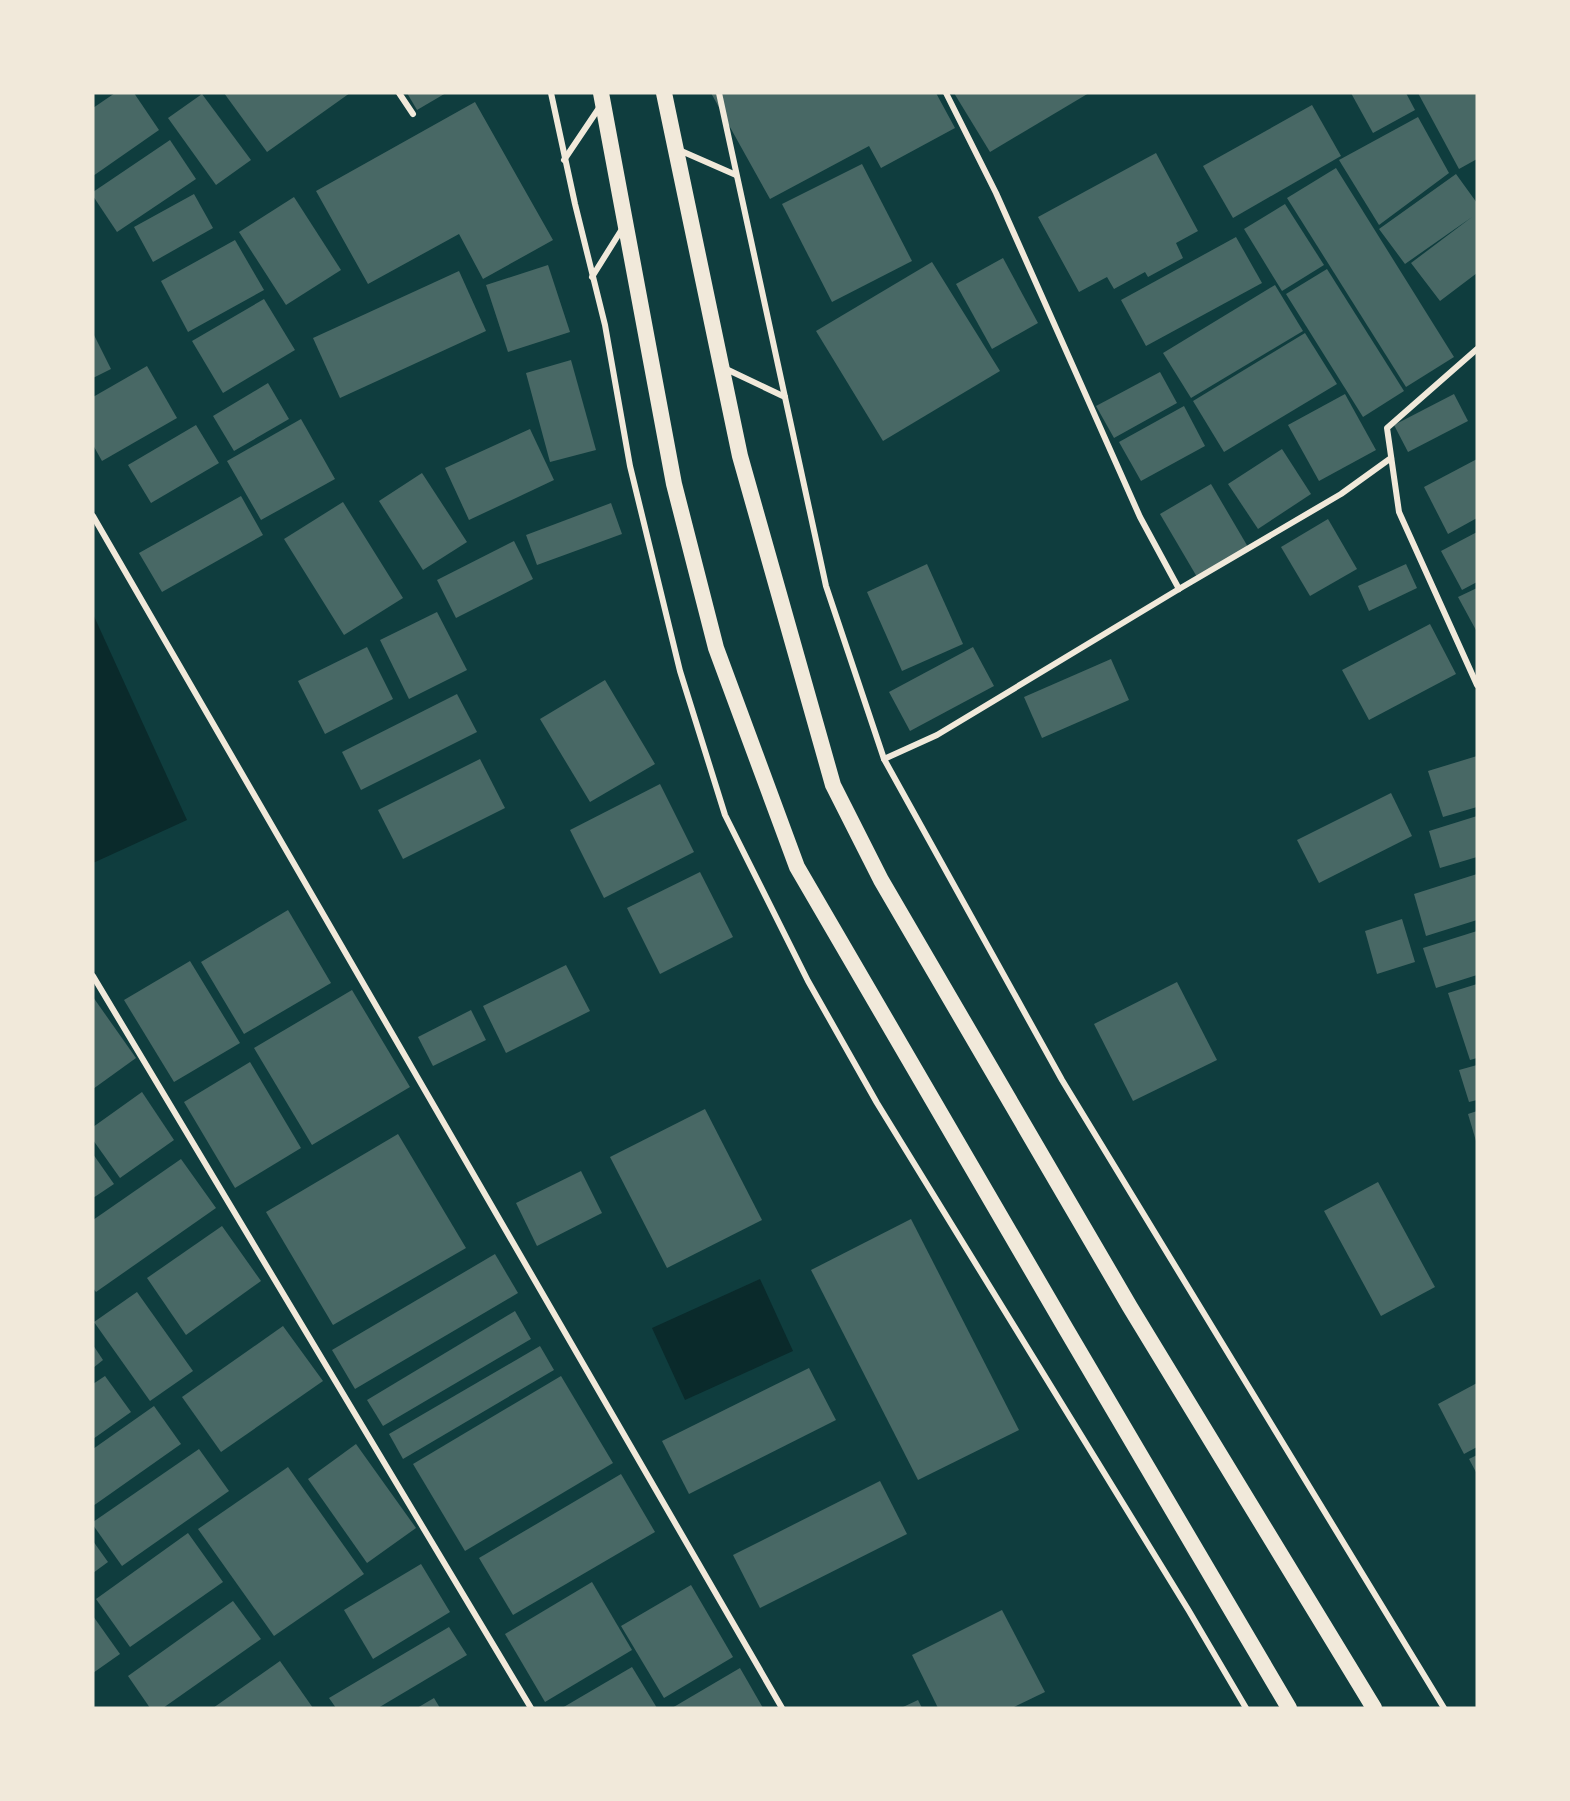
<svg xmlns="http://www.w3.org/2000/svg" width="1570" height="1801" viewBox="0 0 1570 1801" font-family="'Public Sans',sans-serif">
<style>
.water{fill:#0a2a2b}
.building{fill:#486865}
.lines{fill:none;stroke-linecap:round;stroke-linejoin:round}
.minor{stroke:#f1e9da;stroke-width:6}
.trunk{stroke:#f1e9da;stroke-width:16}
</style>
<rect width="100%" height="100%" fill="#0f3d3e"/>
<g class="water">
<polygon points="93,614 187,820 93,863"/>
<polygon points="760,1279 793,1351 685,1400 652,1328"/>
</g>
<g class="building">
<polygon points="115,93 134,93 159,130 93,176 93,108"/>
<polygon points="224,93 350,93 267,152"/>
<polygon points="407,93 446,93 417,110"/>
<polygon points="711,93 936,93 955,128 881,168 869,146 770,199"/>
<polygon points="954,93 1089,93 990,152"/>
<polygon points="1351,93 1406,93 1415,110 1373,133"/>
<polygon points="1418,93 1477,93 1477,159 1459,169"/>
<polygon points="202,94 251,160 216,185 168,118"/>
<polygon points="475,102 553,240 483,279 459,234 368,284 316,191"/>
<polygon points="1312,105 1341,156 1233,218 1203,166"/>
<polygon points="1418,117 1449,173 1379,225 1339,160"/>
<polygon points="170,140 196,179 117,232 93,196 93,192"/>
<polygon points="1156,153 1198,231 1176,243 1183,258 1148,277 1145,272 1114,289 1107,277 1079,292 1038,217"/>
<polygon points="862,164 912,261 832,302 782,204"/>
<polygon points="1336,168 1454,357 1406,387 1287,198"/>
<polygon points="1456,174 1477,203 1477,273 1440,301 1411,263 1472,217 1405,264 1379,229"/>
<polygon points="194,194 213,228 153,262 134,227"/>
<polygon points="294,197 341,270 286,305 239,232"/>
<polygon points="1285,204 1324,265 1282,291 1244,229"/>
<polygon points="1236,237 1262,283 1146,346 1121,300"/>
<polygon points="235,240 264,290 188,332 161,281"/>
<polygon points="1003,258 1038,323 992,349 956,284"/>
<polygon points="932,262 1000,371 883,441 816,331"/>
<polygon points="548,265 570,332 508,352 486,285"/>
<polygon points="1327,269 1404,391 1363,417 1286,294"/>
<polygon points="459,271 486,331 340,398 313,338"/>
<polygon points="1275,285 1303,331 1191,398 1163,353"/>
<polygon points="264,299 295,350 223,393 192,341"/>
<polygon points="93,333 111,369 93,378"/>
<polygon points="1305,333 1337,384 1224,452 1193,401"/>
<polygon points="571,360 596,450 550,462 526,373"/>
<polygon points="147,366 177,418 102,461 93,445 93,397"/>
<polygon points="1160,372 1177,403 1114,438 1096,406"/>
<polygon points="268,383 289,419 234,451 213,416"/>
<polygon points="1345,394 1376,450 1319,481 1288,425"/>
<polygon points="1454,394 1468,421 1408,452 1394,425"/>
<polygon points="1184,406 1205,446 1141,481 1119,442"/>
<polygon points="301,419 335,479 261,520 227,461"/>
<polygon points="196,425 219,463 151,503 128,465"/>
<polygon points="530,429 554,480 469,520 445,468"/>
<polygon points="1282,449 1311,494 1258,529 1228,484"/>
<polygon points="1477,459 1477,518 1448,534 1424,487"/>
<polygon points="422,473 467,542 423,570 379,501"/>
<polygon points="1211,484 1248,547 1197,577 1160,514"/>
<polygon points="241,496 263,535 162,592 139,553"/>
<polygon points="343,502 403,598 344,635 284,539"/>
<polygon points="611,503 622,534 537,565 526,535"/>
<polygon points="1328,519 1357,569 1310,596 1281,547"/>
<polygon points="1477,532 1477,582 1462,590 1441,551"/>
<polygon points="514,541 533,579 456,618 437,580"/>
<polygon points="927,564 963,644 902,671 867,592"/>
<polygon points="1406,564 1417,588 1369,611 1358,586"/>
<polygon points="1477,588 1477,632 1458,597"/>
<polygon points="437,612 467,670 409,699 380,640"/>
<polygon points="1430,624 1456,674 1369,720 1342,670"/>
<polygon points="367,647 393,699 325,734 298,681"/>
<polygon points="973,647 994,686 910,731 889,692"/>
<polygon points="1111,659 1129,700 1042,738 1024,697"/>
<polygon points="605,680 655,764 590,802 540,719"/>
<polygon points="457,694 477,732 361,790 342,752"/>
<polygon points="1477,756 1477,807 1443,817 1428,771"/>
<polygon points="480,759 505,808 403,859 378,810"/>
<polygon points="660,784 694,852 604,898 570,830"/>
<polygon points="1391,793 1412,836 1319,883 1297,840"/>
<polygon points="1477,816 1477,857 1440,868 1429,831"/>
<polygon points="700,872 733,937 660,974 627,908"/>
<polygon points="1477,874 1477,920 1426,936 1414,894"/>
<polygon points="288,910 331,983 244,1034 201,962"/>
<polygon points="1402,919 1415,962 1377,974 1365,931"/>
<polygon points="1477,931 1477,975 1436,988 1423,948"/>
<polygon points="190,961 240,1043 174,1082 124,1000"/>
<polygon points="566,965 590,1011 506,1053 483,1006"/>
<polygon points="1177,982 1217,1060 1133,1101 1094,1024"/>
<polygon points="1477,984 1477,1058 1470,1060 1448,993"/>
<polygon points="352,990 410,1087 312,1145 254,1048"/>
<polygon points="93,997 136,1058 93,1089"/>
<polygon points="471,1010 486,1040 433,1066 418,1037"/>
<polygon points="250,1062 301,1148 235,1188 184,1102"/>
<polygon points="1477,1065 1477,1100 1469,1102 1459,1070"/>
<polygon points="142,1092 174,1140 120,1178 93,1140 93,1127"/>
<polygon points="705,1109 762,1220 667,1268 610,1157"/>
<polygon points="1477,1111 1477,1141 1476,1141 1468,1114"/>
<polygon points="398,1134 466,1248 333,1325 266,1212"/>
<polygon points="93,1154 114,1184 93,1198"/>
<polygon points="181,1159 216,1208 96,1292 93,1288 93,1220"/>
<polygon points="581,1171 602,1213 537,1246 516,1203"/>
<polygon points="1378,1182 1435,1287 1381,1316 1324,1211"/>
<polygon points="911,1219 1019,1430 918,1480 811,1270"/>
<polygon points="222,1226 261,1281 186,1335 147,1278"/>
<polygon points="495,1254 518,1293 355,1389 332,1350"/>
<polygon points="137,1292 193,1371 150,1401 94,1322"/>
<polygon points="515,1311 531,1339 383,1426 367,1400"/>
<polygon points="283,1326 323,1381 221,1452 182,1397"/>
<polygon points="93,1345 103,1360 93,1368"/>
<polygon points="540,1346 554,1370 403,1459 389,1434"/>
<polygon points="809,1368 836,1420 689,1494 662,1441"/>
<polygon points="105,1376 131,1412 93,1439 93,1384"/>
<polygon points="561,1376 613,1463 465,1551 413,1464"/>
<polygon points="1477,1383 1477,1447 1464,1454 1438,1404"/>
<polygon points="154,1406 181,1444 93,1506 93,1449"/>
<polygon points="356,1444 416,1528 367,1563 308,1479"/>
<polygon points="199,1449 229,1491 122,1566 93,1525 93,1522"/>
<polygon points="1477,1455 1477,1474 1469,1459"/>
<polygon points="288,1467 364,1574 274,1636 198,1529"/>
<polygon points="621,1474 655,1532 513,1615 479,1558"/>
<polygon points="880,1481 907,1534 760,1608 733,1555"/>
<polygon points="188,1533 223,1582 130,1647 96,1599"/>
<polygon points="93,1541 108,1562 93,1573"/>
<polygon points="421,1564 450,1612 373,1659 344,1610"/>
<polygon points="592,1582 632,1650 545,1702 505,1634"/>
<polygon points="691,1585 733,1657 664,1698 621,1626"/>
<polygon points="233,1601 261,1639 163,1708 150,1708 128,1676"/>
<polygon points="1002,1610 1045,1692 1012,1708 938,1708 912,1655"/>
<polygon points="93,1616 120,1654 93,1673"/>
<polygon points="449,1627 467,1655 378,1708 336,1708 329,1698"/>
<polygon points="280,1661 313,1708 213,1708"/>
<polygon points="632,1667 657,1708 562,1708"/>
<polygon points="740,1668 763,1708 672,1708"/>
<polygon points="434,1698 440,1708 417,1708"/>
<polygon points="918,1700 922,1708 901,1708"/>
</g>
<g class="lines">
<g class="minor">
<polyline points="399,93 413,114"/>
<polyline points="551,93 575,204 605,325 630,466 680,671 725,815 808,981 877,1103 1189,1611 1246,1708"/>
<polyline points="719,93 826,586 884,759 1062,1080 1444,1708"/>
<polyline points="946,93 996,193 1140,517 1179,589 1341,494 1391,458"/>
<polyline points="679,150 736,175"/>
<polyline points="564,160 601,105"/>
<polyline points="592,277 622,229"/>
<polyline points="1477,349 1387,428 1399,512 1477,685"/>
<polyline points="724,368 785,397"/>
<polyline points="93,516 782,1708"/>
<polyline points="884,759 937,735 1179,589"/>
<polyline points="93,976 531,1708"/>
</g>
<g class="trunk">
<polyline points="601,93 674,484 716,648 797,867 1066,1329 1289,1708"/>
<polyline points="664,93 740,456 833,785 881,880 1130,1307 1374,1708"/>
</g>
</g>
<rect width="1570" height="1801" fill="none" stroke="#f1e9da" stroke-width="189"/>
</svg>
